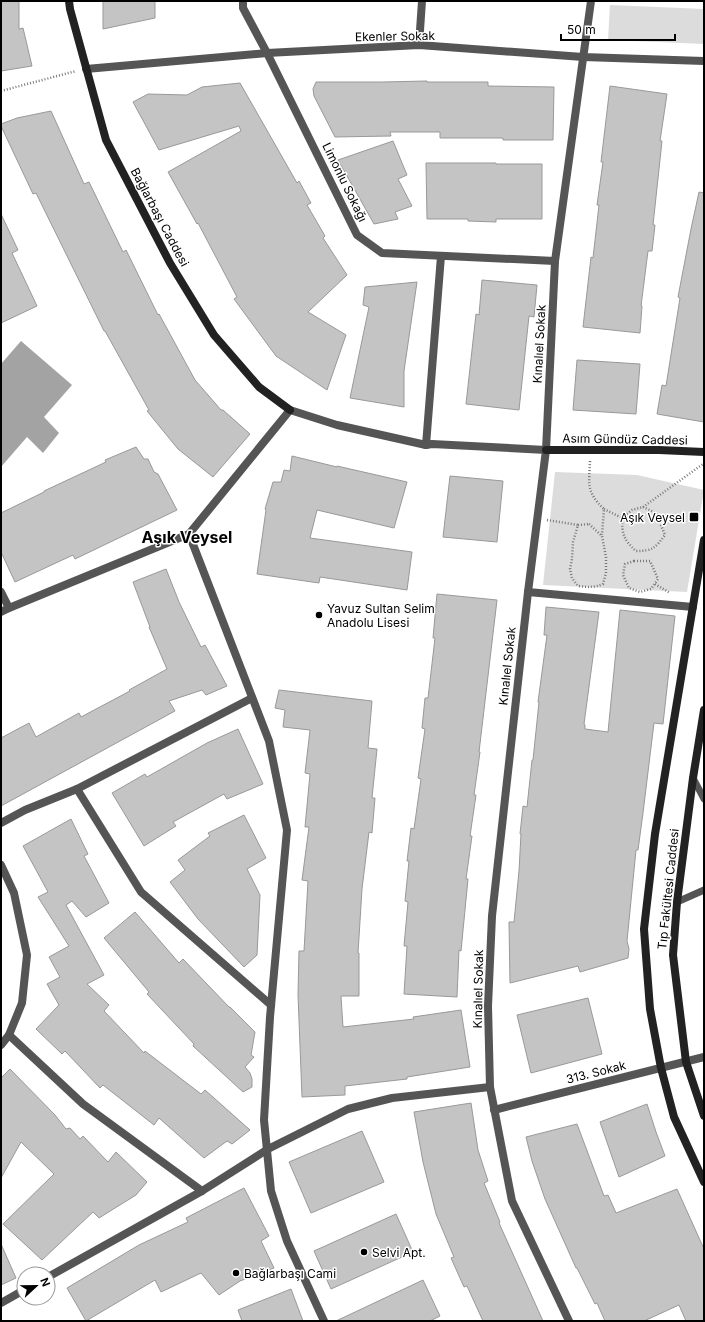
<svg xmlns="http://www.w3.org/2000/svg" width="705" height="1322" viewBox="0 0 705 1322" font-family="Inter,sans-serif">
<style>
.green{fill:#dcdcdc}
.water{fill:#a3a3a3}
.building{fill:#c4c4c4;stroke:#999}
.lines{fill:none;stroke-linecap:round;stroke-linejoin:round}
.path{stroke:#777;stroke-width:2.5;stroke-dasharray:1 2;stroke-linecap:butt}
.lane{stroke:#555;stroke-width:7}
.street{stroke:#555;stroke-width:8}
.secondary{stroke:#222;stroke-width:8}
.poi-dot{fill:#000;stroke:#fff;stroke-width:1.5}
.labels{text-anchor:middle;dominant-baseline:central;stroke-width:3;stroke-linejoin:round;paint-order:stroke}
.street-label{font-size:12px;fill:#000;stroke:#fff}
.poi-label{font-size:12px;fill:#000;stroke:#fff;text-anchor:start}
.district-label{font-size:16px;font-weight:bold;fill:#000;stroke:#fff}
</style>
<rect width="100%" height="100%" fill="#fff"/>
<g class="green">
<polygon points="610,5 704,9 704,44 608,40"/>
<polygon points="555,472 637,475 704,490 687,592 543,585"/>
</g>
<polygon class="water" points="21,341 72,385 44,417 59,433 43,453 27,437 1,467 1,364"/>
<g class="building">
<polygon points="1,1 19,1 19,29 23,28 32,66 1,71"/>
<polygon points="103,1 155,1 155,18 103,29"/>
<polygon points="427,81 427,82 488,82 488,86 554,87 553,140 503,140 503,138 440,138 440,132 390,132 391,136 335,137 314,96 313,89 316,82 382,82"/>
<polygon points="240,83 297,183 299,181 311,203 307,205 325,236 323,238 347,275 308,312 346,335 327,390 276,356 234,299 237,297 198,223 197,224 168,172 241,131 239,126 159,150 133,102 148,94 187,95 202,87"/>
<polygon points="610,86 667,94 660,141 662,141 653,225 655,225 652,251 648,251 641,306 642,306 640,333 583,327 591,257 593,258 599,205 597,205 603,162 601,162"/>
<polygon points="51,111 84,184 89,182 123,252 126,250 158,315 159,314 195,380 221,410 223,410 250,434 213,477 178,449 147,411 149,410 105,331 104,331 36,193 33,194 1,126 1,124 17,118"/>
<polygon points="393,141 407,175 398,179 412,206 395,212 398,219 374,224 338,160"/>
<polygon points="426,163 496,163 496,164 542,164 542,219 496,219 496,222 468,221 468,219 427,219"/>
<polygon points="699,192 704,193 704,422 657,414 662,385 666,386 680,298 678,297 691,229"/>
<polygon points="1,214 18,250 12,253 37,306 1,323"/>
<polygon points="482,280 537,285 534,317 529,316 519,410 466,404 476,314 479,315"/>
<polygon points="417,282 404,371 404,407 350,398 369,307 363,305 365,287"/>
<polygon points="577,360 640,364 636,414 573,410"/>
<polygon points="136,447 144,459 148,459 154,472 158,474 177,510 75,559 73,555 15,582 1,552 1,513 44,492 44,491 106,462 105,460"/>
<polygon points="292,456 337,467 337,466 407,482 394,528 317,510 310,538 412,552 407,590 320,577 319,583 257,574 266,510 265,509 273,482 281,482 284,470 290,471"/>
<polygon points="450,476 503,481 497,542 443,537"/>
<polygon points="166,569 179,602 201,647 205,645 227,686 206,695 202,690 169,701 175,711 1,806 1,738 29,723 36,737 79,713 81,717 130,691 129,690 167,669 149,627 150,627 133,582"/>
<polygon points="437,594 497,600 479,752 480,752 474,795 476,795 470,836 472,836 466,879 468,879 461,951 459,950 457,997 404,994 407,946 404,946 408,902 405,901 409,861 407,861 411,828 414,829 421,779 418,778 425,729 422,728 425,698 428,698 435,638 433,638"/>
<polygon points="546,607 599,612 584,724 585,725 585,729 608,732 620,610 675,616 663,724 654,723 643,813 638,850 636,850 627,941 629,949 628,958 580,972 578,966 510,983 509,922 514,922 519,871 521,834 520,834 523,806 527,807 532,760 533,760 539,702 538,702 547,635 544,635"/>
<polygon points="279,690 372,701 368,748 377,749 372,798 375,798 372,833 369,832 362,889 358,953 359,953 359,996 341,996 343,1027 414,1019 413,1017 461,1010 470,1067 407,1077 407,1079 345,1086 345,1095 302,1097 298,995 299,951 304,951 308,881 302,880 309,827 305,827 310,774 305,773 310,730 283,727 285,710 275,708"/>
<polygon points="238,729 263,784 227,799 224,794 173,822 176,826 144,846 112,793 145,774 147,777 207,743"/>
<polygon points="244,815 266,858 247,869 260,895 257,955 244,967 198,919 170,882 185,870 178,860 210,836 208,833"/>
<polygon points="71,819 88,854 84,856 109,903 86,917 72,901 66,905 104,975 87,984 109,1005 104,1011 144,1053 145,1051 201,1094 205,1090 250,1130 232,1144 227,1141 204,1158 159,1118 154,1125 103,1085 100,1088 65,1051 62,1054 36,1029 59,1005 47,984 60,977 49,957 69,946 38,897 48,892 23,846"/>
<polygon points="135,912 179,963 183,959 229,1007 230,1007 255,1032 251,1055 254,1057 245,1067 250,1073 252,1079 252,1087 243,1092 193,1046 194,1044 147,994 149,992 104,938"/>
<polygon points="588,998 602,1054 531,1073 517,1015"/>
<polygon points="10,1069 55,1115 66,1129 70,1128 80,1139 83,1136 108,1162 116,1152 147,1182 136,1195 99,1218 93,1212 42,1260 3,1224 54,1174 21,1142 1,1178 1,1078"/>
<polygon points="471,1103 478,1150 488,1181 484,1183 500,1222 499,1223 543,1321 483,1321 467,1286 464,1287 451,1258 454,1257 436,1214 423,1162 414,1112"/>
<polygon points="647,1104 656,1132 665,1156 619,1177 600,1122"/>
<polygon points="577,1124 604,1196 608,1195 616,1213 677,1189 704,1249 704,1321 686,1321 679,1305 644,1321 605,1321 597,1303 595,1304 577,1268 576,1268 545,1199 532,1161 526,1137"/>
<polygon points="362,1131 384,1182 311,1213 289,1162"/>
<polygon points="244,1188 269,1236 261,1241 274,1268 240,1281 219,1295 201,1273 161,1292 155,1280 86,1321 67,1288 139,1245 188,1222 186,1218"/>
<polygon points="396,1214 413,1252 331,1289 314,1251"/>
<polygon points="1,1244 16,1278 1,1285"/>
<polygon points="423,1280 440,1316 430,1321 336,1321"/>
<polygon points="291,1289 303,1321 242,1321 238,1310"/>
</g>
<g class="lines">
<g class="path">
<polyline points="1,91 76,71"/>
<path d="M590 461C589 484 586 492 604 509L602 535"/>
<path d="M643 507 656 513 665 535C655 548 653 551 636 551 624 540 622 535 622 518L632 510Z"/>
<polyline points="643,507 703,464"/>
<polyline points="604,509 622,518"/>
<polyline points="547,520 578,525"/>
<path d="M589 524 602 536 606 557V573L603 584C594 588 587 587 578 586L572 578 570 569 572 559 573 542 578 525Z"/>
<polygon points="634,561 650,561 658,579 651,589 640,592 629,588 623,575 625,564"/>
<polyline points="655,584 670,593"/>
</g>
<g class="lane">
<polyline points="693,778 704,799"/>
<polyline points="677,902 704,890"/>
</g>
<g class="street">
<polyline points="243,1 243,8 267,53 357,235 382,253 555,261"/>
<polyline points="419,45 422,1"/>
<polyline points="86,69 267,53 419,45 583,57 704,61"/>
<polyline points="426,445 441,256"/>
<polyline points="189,534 269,741 287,830 270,1017 264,1120 271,1191 287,1241 324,1321"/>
<polyline points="1,592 9,608"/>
<polyline points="528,592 693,607"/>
<polyline points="1,612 9,608 189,534 290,410 337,425 426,445 432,444 546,450"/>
<polyline points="77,789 141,892 271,1005"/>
<polyline points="1,823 25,810 77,789 252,698"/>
<polyline points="1,865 14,893 27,955 22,1003 9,1035 1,1045"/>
<polyline points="9,1035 83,1104 202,1191"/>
<polyline points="494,1110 704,1057"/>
<polyline points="48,1277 202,1191 268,1149 348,1109 392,1098 490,1087"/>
<polyline points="1,1303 24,1290"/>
<polyline points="569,1321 512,1201 490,1087 488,1006 492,916 528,592 546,450 555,261 591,1"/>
</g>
<g class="secondary">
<polyline points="69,1 70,9 106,140 170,263 214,335 259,387 290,410"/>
<polyline points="546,450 659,450 704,452"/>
<polyline points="704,540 655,834 644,929 650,1009 661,1068 674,1117 704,1182"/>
<polyline points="704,710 693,778 677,902 673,955 686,1062 704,1116"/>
</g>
</g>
<g class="poi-dot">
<rect x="689" y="512" width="10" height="10" rx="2"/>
<circle cx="319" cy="615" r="4"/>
<circle cx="364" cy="1252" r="4"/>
<circle cx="236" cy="1273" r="4"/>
</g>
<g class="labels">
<g class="street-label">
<text transform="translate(395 36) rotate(-1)">Ekenler Sokak</text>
<text transform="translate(345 182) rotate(64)">Limonlu Sokağı</text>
<text transform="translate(160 217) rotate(62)">Bağlarbaşı Caddesi</text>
<text transform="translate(539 344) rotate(-87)">Kınalıel Sokak</text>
<text transform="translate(625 439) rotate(1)">Asım Gündüz Caddesi</text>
<text transform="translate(507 666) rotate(-84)">Kınalıel Sokak</text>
<text transform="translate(668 889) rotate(-84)">Tıp Fakültesi Caddesi</text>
<text transform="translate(478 989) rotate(-89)">Kınalıel Sokak</text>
<text transform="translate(596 1072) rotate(-14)">313. Sokak</text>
</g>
<g class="poi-label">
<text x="685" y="517" text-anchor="end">Aşık Veysel</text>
<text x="327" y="608">Yavuz Sultan Selim<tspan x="327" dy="14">Anadolu Lisesi</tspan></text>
<text x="372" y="1252">Selvi Apt.</text>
<text x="244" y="1273">Bağlarbaşı Cami</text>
</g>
<g class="district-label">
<text x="187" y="537">Aşık Veysel</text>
</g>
</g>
<rect width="705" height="1322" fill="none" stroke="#000000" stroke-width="4"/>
<g transform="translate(36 1286) rotate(68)"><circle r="19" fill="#ffffff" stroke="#999999"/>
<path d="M0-3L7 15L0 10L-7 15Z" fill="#000000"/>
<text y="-6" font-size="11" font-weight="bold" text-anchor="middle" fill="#000000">N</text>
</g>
<path d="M561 34v6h114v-6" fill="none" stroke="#000000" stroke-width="2"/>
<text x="567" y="34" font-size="12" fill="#000000" stroke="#ffffff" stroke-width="3" paint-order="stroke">50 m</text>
</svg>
